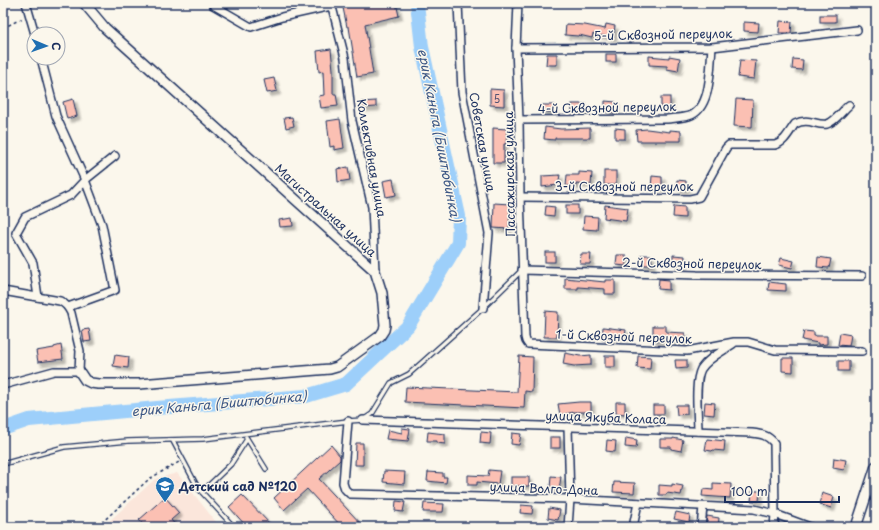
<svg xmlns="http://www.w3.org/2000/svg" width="879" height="530" viewBox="0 0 879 530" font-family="'Playpen Sans',sans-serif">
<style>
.built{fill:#fbe6db}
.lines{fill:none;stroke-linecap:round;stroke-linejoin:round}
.river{stroke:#9dcffa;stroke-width:14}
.building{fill:#fbc0b3;stroke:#1b2f5e;filter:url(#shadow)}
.lane-casing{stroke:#1b2f5e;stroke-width:6}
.street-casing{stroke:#1b2f5e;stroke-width:10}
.secondary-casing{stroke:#1b2f5e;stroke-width:12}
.path{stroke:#1b2f5e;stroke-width:1.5;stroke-dasharray:3 3;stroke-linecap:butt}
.lane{stroke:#fbf7ec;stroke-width:3.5}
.street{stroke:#fbf7ec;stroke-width:7}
.secondary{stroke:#fbf7ec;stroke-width:9}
.labels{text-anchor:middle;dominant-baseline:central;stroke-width:3;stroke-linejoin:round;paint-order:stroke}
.number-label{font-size:10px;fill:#535373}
.street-label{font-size:12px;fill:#1b2f5e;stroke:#fbf7ec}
.poi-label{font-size:12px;font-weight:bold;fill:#1b2f5e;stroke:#fbf7ec;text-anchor:start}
.water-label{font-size:13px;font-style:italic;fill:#3c5785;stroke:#fbf7ec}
</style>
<defs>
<filter id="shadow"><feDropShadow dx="3.5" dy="3.5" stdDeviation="1" flood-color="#0004"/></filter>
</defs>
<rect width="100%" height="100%" fill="#fbf7ec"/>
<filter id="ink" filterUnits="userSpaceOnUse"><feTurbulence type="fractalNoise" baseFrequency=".025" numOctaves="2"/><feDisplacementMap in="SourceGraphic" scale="8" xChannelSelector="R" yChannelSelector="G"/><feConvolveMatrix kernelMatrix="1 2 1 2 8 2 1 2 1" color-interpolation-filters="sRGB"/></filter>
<g filter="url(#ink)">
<polygon class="built" points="177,473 220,527 103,527 155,479"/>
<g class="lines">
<polyline class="river" points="3,429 29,420 157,408 306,396 346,384 408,326 458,243 459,216 422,47 417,3"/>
</g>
<g class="building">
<polygon points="342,3 396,3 399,16 365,24 373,74 357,77 349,27 347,27"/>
<rect x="820" y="15" width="16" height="7"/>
<polygon points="780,21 792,22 791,33 779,33"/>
<polygon points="744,22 759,23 758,32 744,31"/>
<polygon points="566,24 585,25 605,29 606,24 615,26 613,38 593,34 592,38 579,35 578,36 565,35"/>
<polygon points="331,49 333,70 333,94 336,94 338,106 321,108 319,96 324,95 323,71 319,72 317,51"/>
<polygon points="547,54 557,54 557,65 546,65"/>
<rect x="606" y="54" width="10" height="8"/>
<polygon points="649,56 669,58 669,56 680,58 678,71 667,69 667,66 649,65"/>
<polygon points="793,59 803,60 802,70 792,69"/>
<polygon points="740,60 756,61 754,79 738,77"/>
<polygon points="274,78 277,91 267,93 264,80"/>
<polygon points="490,89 504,90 504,106 490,105"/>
<rect x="661" y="97" width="9" height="11"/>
<polygon points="73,99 77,116 67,119 63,102"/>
<polygon points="736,99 753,100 752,127 734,126"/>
<polygon points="376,101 376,107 362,108 361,102"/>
<polygon points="605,101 616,102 615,113 605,112"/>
<rect x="572" y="104" width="14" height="7"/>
<polygon points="542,105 554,105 554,112 541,112"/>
<polygon points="292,117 294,126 286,128 284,118"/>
<polygon points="340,119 344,148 334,150 334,146 330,147 327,121"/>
<polygon points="545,127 561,129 590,128 590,138 555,138 555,140 544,139"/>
<polygon points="493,128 507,129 506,144 504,144 504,163 493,163"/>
<polygon points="615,128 625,129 625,139 615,139"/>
<polygon points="647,129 670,132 670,130 681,131 681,141 637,141 636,130"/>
<polygon points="348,167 350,180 338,182 337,169"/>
<rect x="604" y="171" width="12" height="14"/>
<polygon points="579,172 592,173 591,185 576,184 576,186 566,186 567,175 579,175"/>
<polygon points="560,175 558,185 542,187 542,176"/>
<polygon points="652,176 662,177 662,188 651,188"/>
<polygon points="393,179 396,195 386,197 383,181"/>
<polygon points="677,180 686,181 686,190 676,189"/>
<polygon points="494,203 510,204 509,229 493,228"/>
<rect x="566" y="205" width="12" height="9"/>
<polygon points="605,205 628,208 626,221 604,218"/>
<polygon points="546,206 555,207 554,216 545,215"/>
<polygon points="674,206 685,207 685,218 673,217"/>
<polygon points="584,216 598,217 597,230 583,229"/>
<polygon points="292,218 293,226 280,227 279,220"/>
<rect x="545" y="252" width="10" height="10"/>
<polygon points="581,254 591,254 590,264 580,264"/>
<polygon points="617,255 626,255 626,266 616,265"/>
<polygon points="641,255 651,255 652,265 641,265"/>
<polygon points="673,255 685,256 684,266 673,265"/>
<polygon points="818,257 831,259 829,268 817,267"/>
<polygon points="781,258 794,261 792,268 779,265"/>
<polygon points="565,278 605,282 605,280 615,280 615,294 605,294 605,289 578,287 578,289 565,289"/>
<polygon points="659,279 669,280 669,290 658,289"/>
<polygon points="769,282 786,284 786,291 768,290"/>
<polygon points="545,311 558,312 557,337 544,337"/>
<polygon points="653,326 666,326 666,332 685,333 684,343 674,342 674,341 653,341"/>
<polygon points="603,327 626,330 625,337 612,336 611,340 602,340"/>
<polygon points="89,329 91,341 84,342 82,330"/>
<polygon points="804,331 814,332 814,336 827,336 827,344 818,345 818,343 802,340"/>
<polygon points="840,333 851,335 849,346 838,345"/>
<polygon points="61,345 63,359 38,362 36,351 54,348 54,347"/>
<polygon points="565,353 580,356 591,355 591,365 574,366 563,364"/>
<polygon points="115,355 129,357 128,368 113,366"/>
<polygon points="519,356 533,357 532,392 525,391 524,408 405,402 406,387 517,392"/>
<rect x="605" y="356" width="10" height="11"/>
<polygon points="638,356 651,357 650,369 637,368"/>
<polygon points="782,358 793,358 793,372 782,371"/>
<polygon points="675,360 687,360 687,368 676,369"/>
<rect x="838" y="361" width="11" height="10"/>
<polygon points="579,402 591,402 591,412 574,412 560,415 558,404"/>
<polygon points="616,402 625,402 625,414 616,413"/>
<polygon points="705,402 715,403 714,415 704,414"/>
<rect x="653" y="405" width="11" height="9"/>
<polygon points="676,405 687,405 687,414 677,415"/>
<polygon points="402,428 410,429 408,441 386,439 388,430 402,433"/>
<polygon points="428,432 445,434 445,444 437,443 437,441 427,441"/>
<polygon points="481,432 491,433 490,444 480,443"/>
<polygon points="512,433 521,434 519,445 511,444"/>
<rect x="550" y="437" width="10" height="11"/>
<polygon points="626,438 637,440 636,448 625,447"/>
<polygon points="673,438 683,440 681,451 671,449 671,447 660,447 660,439 673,439"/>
<polygon points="707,439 725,441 724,451 713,450 712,451 705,450"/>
<polygon points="607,440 616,441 615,452 606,451"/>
<polygon points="356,443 363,443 363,465 355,465"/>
<polygon points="331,445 340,456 340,460 319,479 364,527 342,527 307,489 284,510 274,498"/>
<polygon points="834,458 846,460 844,470 833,468"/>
<polygon points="489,470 500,471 498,484 477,482 477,485 468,485 468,475 488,476"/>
<polygon points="384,471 405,472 404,484 383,482"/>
<polygon points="428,472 443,473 443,477 447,477 446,483 427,481"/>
<polygon points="551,476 561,477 559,490 550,489"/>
<rect x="511" y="477" width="18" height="9"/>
<polygon points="614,482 635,483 634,493 613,492"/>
<polygon points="713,483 731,484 730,498 702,496 703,489 713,490"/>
<polygon points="672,484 683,486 681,495 667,493 666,495 659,495 659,485 672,486"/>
<polygon points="752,491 760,491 759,501 751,501"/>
<polygon points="822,493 834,497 831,508 819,504"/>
<polygon points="242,495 273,527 247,527 229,507"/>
<polygon points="165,497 179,513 171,520 177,527 145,527 139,520"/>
<polygon points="396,501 405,502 403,512 395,511"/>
<polygon points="424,503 444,504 443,512 423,512"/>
<polygon points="521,505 533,506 532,514 520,513"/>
<polygon points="549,508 560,510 558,520 548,518"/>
<polygon points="676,512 690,515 689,522 674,519"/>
<polygon points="707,516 719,518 718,527 706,525"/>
</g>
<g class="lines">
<defs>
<g id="lane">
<polyline points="246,437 266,469"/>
<polyline points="173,441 198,488 234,527"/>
<polyline points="3,464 64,447 128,441 203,439 348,421 363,420 372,414 391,383 409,374 483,308 522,270"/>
<polyline points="202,492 231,464 247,439"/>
</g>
<g id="street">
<polyline points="26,3 35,34"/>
<polyline points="212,3 213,5 251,27 282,17 331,6"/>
<polyline points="331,3 345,58 352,121 372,207 375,271"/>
<polyline points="458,3 462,92 489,233 483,308"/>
<polyline points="518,3 516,48 519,120 520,197 525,337 526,341 528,344 687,351 734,342 748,342 775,350 862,351"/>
<polyline points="516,48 712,47 857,30"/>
<polyline points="41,58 56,116 85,180 102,225 115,290 68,307"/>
<path d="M519 120 667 119C674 118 682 118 689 116 712 109 710 66 712 47"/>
<path d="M520 197 690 199 699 197 726 148 729 145H775C785 142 789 132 795 124 809 117 816 126 827 124 835 122 843 110 849 105"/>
<polyline points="522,270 697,275 862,276"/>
<path d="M3 291 60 301C66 304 68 307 71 313L80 351 79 371H54L3 385"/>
<polyline points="38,297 33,263 16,233 25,217 71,195 85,180 115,156"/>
<path d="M363 420 752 433C761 434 768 435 774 443L775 514 774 527"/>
<polyline points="348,421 343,483 345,489 350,494 570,499 754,509 775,514 810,527"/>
<path d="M698 431C698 416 694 382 701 369 708 358 723 351 733 344"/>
<polyline points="568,527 570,499 568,427"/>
<polyline points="633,527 638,503"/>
<polyline points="701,527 703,507"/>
</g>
<g id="secondary">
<polyline points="79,371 85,380 91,383 98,384 139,384 330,369 337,367 380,336 384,330 385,325 382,293 375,271 105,28 84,3"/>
<polyline points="856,527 876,466"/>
</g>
</defs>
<use href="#lane" class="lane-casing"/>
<use href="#street" class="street-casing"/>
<use href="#secondary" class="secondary-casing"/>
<g class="path">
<polyline points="3,28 23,18"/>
<polyline points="97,527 149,479 179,462"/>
</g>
<use href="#lane" class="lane"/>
<use href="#street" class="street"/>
<use href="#secondary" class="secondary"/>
</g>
</g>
<defs>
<symbol id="school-pin" viewBox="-11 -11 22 30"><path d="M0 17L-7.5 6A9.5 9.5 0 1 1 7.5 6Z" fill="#1f6fb2" stroke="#fbf7ec"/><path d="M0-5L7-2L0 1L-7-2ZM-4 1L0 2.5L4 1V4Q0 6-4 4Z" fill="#fff"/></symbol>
</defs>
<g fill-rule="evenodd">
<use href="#school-pin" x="154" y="475" width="22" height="30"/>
</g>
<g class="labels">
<g class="number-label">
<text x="497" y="98">5</text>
</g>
<g class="street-label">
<text transform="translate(663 34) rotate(-1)">5-й Сквозной переулок</text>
<text transform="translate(607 107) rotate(-1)">4-й Сквозной переулок</text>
<text transform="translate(483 142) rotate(80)">Советская улица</text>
<text transform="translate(372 158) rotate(80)">Коллективная улица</text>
<text transform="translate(509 174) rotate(-91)">Пассажирская улица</text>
<text x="624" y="186">3-й Сквозной переулок</text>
<text transform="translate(326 210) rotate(42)">Магистральная улица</text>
<text transform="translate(692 263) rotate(1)">2-й Сквозной переулок</text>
<text transform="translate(624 336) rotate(2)">1-й Сквозной переулок</text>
<text transform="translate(606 417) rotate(2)">улица Якуба Коласа</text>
<text transform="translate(544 488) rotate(2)">улица Волго-Дона</text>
</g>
<g class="poi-label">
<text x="179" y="486">Детский сад №120</text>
</g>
<g class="water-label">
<text transform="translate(440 135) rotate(79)">ерик Каньга (Биштюбинка)</text>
<text transform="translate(219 403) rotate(-5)">ерик Каньга (Биштюбинка)</text>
</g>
</g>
<rect width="879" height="530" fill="none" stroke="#fbf7ec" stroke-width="16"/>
<rect x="8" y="8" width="863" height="514" fill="none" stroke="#1b2f5e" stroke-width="1.5" filter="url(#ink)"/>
<g transform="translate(46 46) rotate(92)"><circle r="19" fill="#fbf7ec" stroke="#a1a7b3"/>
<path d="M0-3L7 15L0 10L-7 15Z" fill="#1f6fb2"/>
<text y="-6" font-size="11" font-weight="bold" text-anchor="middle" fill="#1b2f5e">С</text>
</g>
<path d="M725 496v6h114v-6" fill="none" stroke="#1b2f5e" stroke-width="2"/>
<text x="731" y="496" font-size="12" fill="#1b2f5e" stroke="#fbf7ec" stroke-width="3" paint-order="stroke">100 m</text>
</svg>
